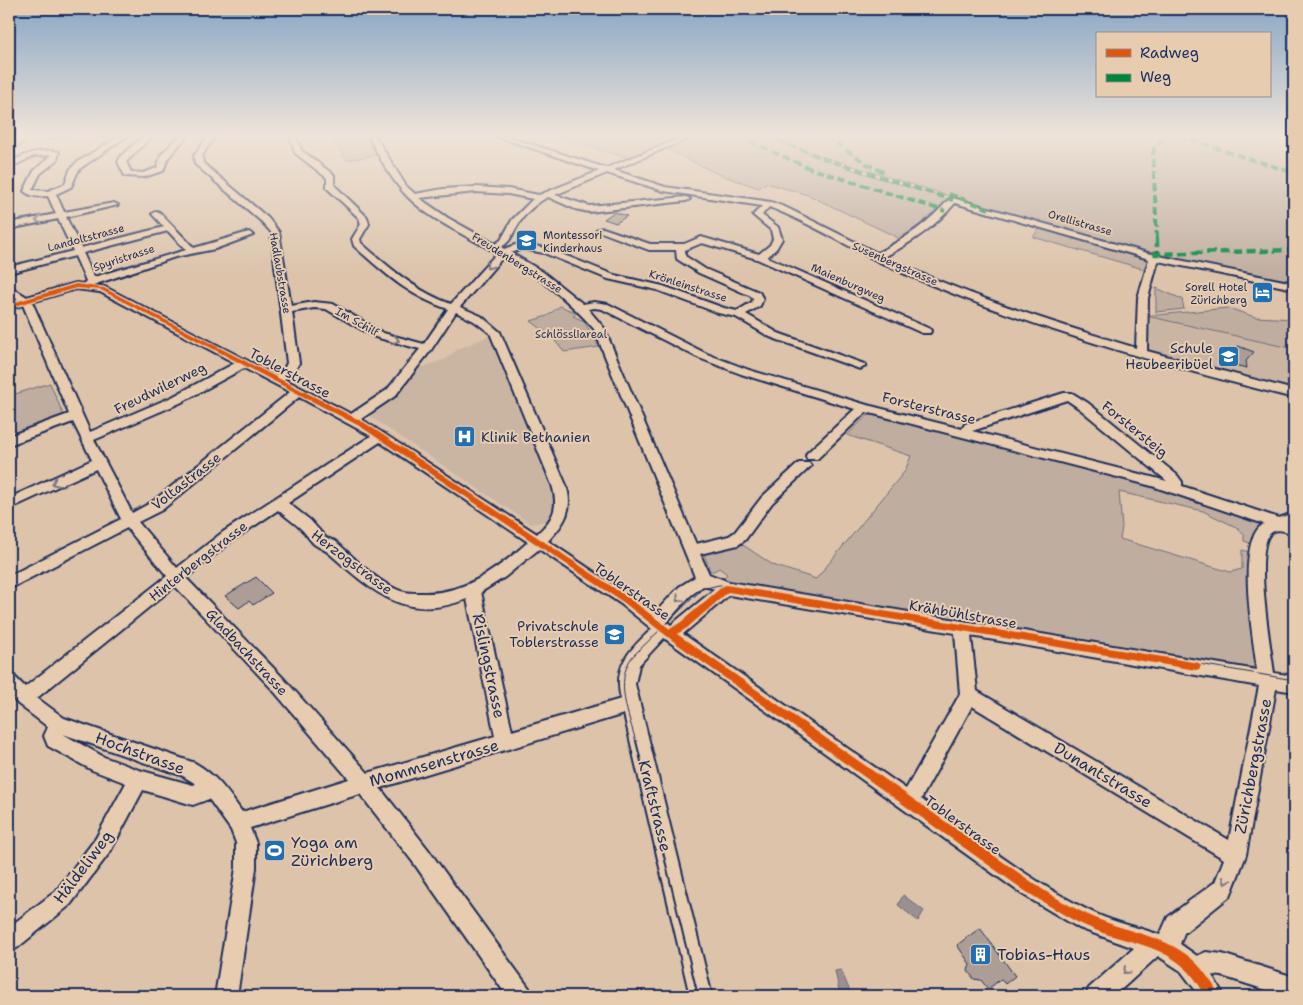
<svg xmlns="http://www.w3.org/2000/svg" width="1303" height="1005" viewBox="0 0 1303 1005" font-family="'Shantell Sans',sans-serif">
<style>
.built{fill:#cab5a3}
.green{fill:#bfad9f;stroke:#6d6e7e}
.water{fill:#999091;stroke:#67697d}
.building{fill:#ac9e97;stroke:#1b2f5e}
.lines{fill:none;stroke-linecap:round;stroke-linejoin:round}
.minor-casing{stroke:#1b2f5e;stroke-width:4}
.major-casing{stroke:#1b2f5e;stroke-width:3}
.minor{fill:#e8ccaf;fill-rule:evenodd}
.major{fill:#e8ccaf;fill-rule:evenodd}
.tram-far1{stroke:#1b2f5e;stroke-width:1}
.tram{stroke:#1b2f5e;stroke-width:2}
.rail{stroke:#1b2f5e;stroke-width:2;stroke-dasharray:4.5 2;stroke-linecap:butt}
.quiet-far1{stroke:#00873e;stroke-width:4;stroke-dasharray:8 4;stroke-linecap:butt}
.quiet{stroke:#00873e;stroke-width:4.5;stroke-dasharray:9 4.5;stroke-linecap:butt}
.cycleway-casing{stroke:#e8ccaf;stroke-width:3}
.cycleway{fill:#de5710;fill-rule:evenodd}
.oneway{stroke:#777682}
.labels{text-anchor:middle;dominant-baseline:central;stroke-width:4;stroke-linejoin:round;paint-order:stroke}
.far-street-label{font-size:11px;fill:#1b2f5e;stroke:#e8ccaf}
.far-poi-label{font-size:11px;fill:#1b2f5e;stroke:#e8ccaf;text-anchor:start}
.far-park-label{font-size:11px;fill:#2b3c64;stroke:#e8ccaf}
.poi-label{font-size:14px;fill:#1b2f5e;stroke:#e8ccaf;text-anchor:end}
.street-label{font-size:14px;fill:#1b2f5e;stroke:#e8ccaf}
.near-street-label{font-size:16px;fill:#1b2f5e;stroke:#e8ccaf}
.near-poi-label{font-size:16px;fill:#1b2f5e;stroke:#e8ccaf;text-anchor:start}
</style>
<rect width="100%" height="100%" fill="#dcc3aa"/>
<filter id="ink" filterUnits="userSpaceOnUse"><feTurbulence type="fractalNoise" baseFrequency=".02" numOctaves="2"/><feDisplacementMap in="SourceGraphic" scale="10" xChannelSelector="R" yChannelSelector="G"/><feConvolveMatrix kernelMatrix="1 2 1 2 8 2 1 2 1" color-interpolation-filters="sRGB"/></filter>
<g filter="url(#ink)">
<g class="built">
<polygon points="1147,316 1294,349 1294,390 1149,352 1146,350"/>
<polygon points="489,336 555,497 553,510 547,521 531,524 372,418 372,411 399,392 417,369 446,359 458,349"/>
</g>
<g class="green">
<polygon points="329,136 366,136 377,155 347,160"/>
<polygon points="555,136 764,136 853,170 946,198 949,202 905,241 808,195 766,183 759,188 718,174 660,146 630,159"/>
<polygon points="772,136 1294,136 1294,285 1167,260 1149,260 1147,270 1033,237 1042,225 815,154"/>
<polygon points="1156,288 1182,299 1184,309 1156,312"/>
<polygon points="560,306 577,313 573,316 584,321 599,347 564,352 552,337 531,321 547,316"/>
<polygon points="1228,308 1255,317 1294,319 1294,349 1147,316"/>
<polygon points="50,383 64,416 9,436 9,396"/>
<polygon points="873,415 1141,484 1256,522 1260,528 1252,544 1244,541 1244,535 1238,528 1203,511 1119,492 1122,527 1120,539 1230,572 1242,569 1242,550 1250,552 1256,663 1251,668 1245,669 724,581 723,578 727,574 719,568 714,571 710,571 703,552 737,541 773,565 816,579 905,471 911,456 847,435 867,416"/>
</g>
<g class="water">
<polygon points="903,895 924,911 918,921 898,905"/>
<polygon points="841,970 852,996 838,996 836,994 839,990 835,971"/>
</g>
<g class="building">
<polygon points="614,212 627,216 616,223 604,219"/>
<polygon points="1238,346 1254,352 1246,361 1247,368 1230,364 1229,356"/>
<polygon points="256,577 272,593 253,605 249,601 239,608 225,596"/>
<polygon points="980,928 1015,976 1005,984 1001,979 988,989 981,980 974,979 968,971 970,964 957,945"/>
</g>
<g class="lines">
<defs>
<g id="minor">
<path d="M119 136H127L82 167 78 171 71 187 56 194 64 212 114 203 118 205 66 217 81 248 164 227 152 214 156 211 159 212 194 248 249 232 253 235 215 249 175 257 93 285 105 287 275 375 284 369 287 363 271 232 262 222 195 164 194 156 208 136H215L202 156 203 163 268 218 279 232 291 306 314 302 333 304 383 333 424 344 448 309C407 295 386 274 354 246L352 239 361 224 359 218 327 188V178L295 153 290 136H296L301 150 334 175V185L367 217 369 224 360 239 361 243C390 268 415 291 451 304L497 253C469 237 434 222 410 199 394 184 378 156 369 136H375L406 186 415 194 443 189 476 187 508 189 539 195 599 171 496 136H505L606 168 686 136H694L614 170 665 187 771 202 787 208 877 253C905 239 929 223 950 198H953L1151 254 1158 252 1159 256 1294 283V289L1158 261 1148 298 1147 351 1294 390V398C1162 365 1031 328 905 274 859 254 816 225 769 207L762 215 778 227 782 239 776 249 767 257 930 329 931 331 930 333H922L757 259 702 243 685 250V256L705 269 759 292 763 299 760 306 746 314 778 333 864 364 866 366 860 369 770 337 736 317 718 313 657 290 608 279 544 253 522 249 511 253 543 272 583 304 594 302 608 304 707 354 749 370 867 405 962 429 965 424 1064 393H1072L1088 403 1177 475 1182 482V486L1279 518 1294 513V534C1286 532 1280 528 1272 532 1252 545 1271 649 1274 673L1294 676V692L1276 689 1246 855 1233 889 1230 896 1184 933 1180 944 1197 956 1206 952 1222 954 1294 977V996H1285L1222 976 1212 975 1224 996H1200L1181 971 1158 956 1114 996H1086L1089 988 1134 948 1079 928 1022 894 664 638 639 665 635 684 712 996H690L624 714 380 788 427 848 529 988 532 996H507L413 862 360 794 250 828 256 843V868L237 996H215L236 868V843L231 830 209 799 193 805 143 790 110 852 70 905 17 948 9 951V927L56 891 96 838 126 783 92 770 48 746 44 736 48 727 18 704 9 694V675L15 677 25 687 167 576 127 528 9 589V576L121 519 96 469 9 509V498L92 460 73 422 9 445V436L69 414 23 305 9 309V303L18 300 9 293V286L27 297 76 283 83 284 86 281 75 256 9 273V267L73 251 58 219 9 229V223L56 214 48 196C39 197 31 197 24 191L34 171 52 155 34 156 9 168V163C25 154 40 148 59 152L57 160 40 174 32 190 48 191 65 184 70 170 76 163ZM607 173 664 191 762 206 753 215 771 230 773 239 770 245 759 254 701 237 684 244H650L603 228 596 230 649 250H676L677 259 699 273 751 296 753 299 752 302 737 311 724 308 663 286 614 275 549 249 521 243 504 249 501 247C511 242 512 234 518 225 524 214 537 202 548 197L575 209 589 212 686 201 690 199 686 197 589 206 555 195ZM476 192 508 194 533 199 512 220 501 240 495 244 448 218 419 198ZM955 203 1149 259 1138 298 1136 348C1051 322 965 295 884 257 911 243 935 227 955 203ZM168 231 186 250 94 277 83 253ZM504 256C538 276 568 299 594 329L695 577 679 587 655 613 548 541C565 523 574 509 566 485L500 332 481 316 460 307ZM76 289 100 292 235 363 172 397 90 432 32 302ZM314 308 326 309 375 337 420 349 387 390 351 414 284 379 293 373 299 363 292 312ZM594 308 602 309 699 358 741 374 855 409 807 453 806 456 807 459H817L866 412 1152 486 1264 524C1234 539 1254 641 1257 670L729 582 709 574 700 554 738 545 745 540 772 503 811 466 809 463H799L762 497 735 532 729 536 696 544 604 328 588 309ZM456 312 474 321 490 333 552 485C559 508 554 518 537 534L361 419 395 396 431 350ZM244 368 290 392 152 502 132 513 94 440 180 403ZM299 397 371 436 223 532 177 568 138 522 162 510ZM1067 400 1080 409 1167 481 972 431ZM380 442 528 542C498 569 464 595 421 593 414 593 405 593 398 590 374 580 355 558 335 541L326 538 310 520 288 503ZM278 510C285 516 292 521 299 527 305 532 309 539 314 544 319 548 325 549 330 554 373 592 406 623 467 599L495 736 368 773 284 679 186 578 233 540ZM539 549 621 604 652 629C629 650 613 666 621 699L512 731 481 592 505 577ZM175 586 272 689 349 779 242 812C228 792 216 775 195 763L64 718 37 698ZM703 586 715 589 671 625 667 622 690 596ZM729 595 955 633 960 694 906 789 683 634ZM971 636 1259 686 1229 840 977 691ZM972 706 1224 859 1215 882 1168 917 1160 935C1138 927 1115 923 1094 913 1033 884 976 838 921 799ZM63 734 183 776 196 784 193 785 139 770 104 757Z"/>
<polygon points="144,136 152,136 126,162 131,172 143,173 157,168 161,155 179,136 187,136 168,158 163,171 144,177 125,176 118,162 121,156"/>
</g>
<polygon id="major" points="18,136 26,136 21,144 9,151 9,144"/>
</defs>
<use href="#minor" class="minor-casing"/>
<use href="#major" class="major-casing"/>
<use href="#minor" class="minor"/>
<use href="#major" class="major"/>
<g class="tram-far1">
<polyline points="9,145 17,136"/>
<path d="M636 742C629 715 614 682 632 657L702 589 719 585 741 587 1294 680"/>
</g>
<polyline class="tram" points="636,741 698,996"/>
<polyline class="rail" points="45,140 71,136"/>
<g class="quiet-far1">
<polyline points="739,136 809,168 945,211"/>
<polyline points="766,136 828,160 953,200"/>
<polyline points="826,136 867,164 887,174"/>
<polyline points="1179,136 1294,173"/>
<polyline points="949,194 989,209"/>
<polyline points="1157,239 1153,154 1154,149 1165,136"/>
</g>
<polyline class="quiet" points="1157,238 1157,249 1155,254 1294,250"/>
<defs>
<path id="cycleway" d="M76 284 104 288 365 423 629 598 670 629 681 622 723 586 726 585 1199 663 1201 666 1199 669 1196 670 728 592 687 628 677 634 1042 889C1061 901 1080 912 1100 920 1140 936 1181 938 1207 976 1212 983 1217 989 1219 996H1206C1200 987 1194 976 1186 969 1162 945 1125 942 1095 930 1070 920 1048 905 1025 891L677 644 623 602 361 427 101 290 76 288 9 308V304Z"/>
</defs>
<use href="#cycleway" class="cycleway-casing"/>
<use href="#cycleway" class="cycleway"/>
</g>
<defs><path id="oneway-chevron" d="M-2-3.5L2.5 0L-2 3.5" fill="none" stroke-width="1.6" stroke-linecap="round" stroke-linejoin="round" transform="scale(1.25)"/></defs>
<g class="oneway">
<use href="#oneway-chevron" transform="translate(39 220) rotate(170)"/>
<use href="#oneway-chevron" transform="translate(489 266) rotate(128)"/>
<use href="#oneway-chevron" transform="translate(396 340) rotate(16)"/>
<use href="#oneway-chevron" transform="translate(55 483) rotate(155)"/>
<use href="#oneway-chevron" transform="translate(679 599) rotate(136)"/>
<use href="#oneway-chevron" transform="translate(1226 881) rotate(113)"/>
<use href="#oneway-chevron" transform="translate(1126 971) rotate(138)"/>
</g>
</g>
<linearGradient id="sky" x2="0" y2="1"><stop stop-color="#88a6c5"/><stop offset="0.49" stop-color="#efe4d9"/><stop offset="1" stop-color="#efe4d9" stop-opacity="0"/></linearGradient>
<rect width="1303" height="276" fill="url(#sky)"/>
<defs>
<symbol id="school-square" viewBox="-11 -11 22 22"><rect x="-9" y="-9" width="18" height="18" rx="4" fill="#1f6fb2" stroke="#e8ccaf"/><path d="M0-5L7-2L0 1L-7-2ZM-4 1L0 2.5L4 1V4Q0 6-4 4Z" fill="#fff"/></symbol>
<symbol id="hotel-square" viewBox="-11 -11 22 22"><rect x="-9" y="-9" width="18" height="18" rx="4" fill="#1f6fb2" stroke="#e8ccaf"/><path d="M-6-4.5h1.5V1H6V5H4.5V3h-9V5H-6ZM-4 0a1.8 1.8 0 1 1 3.6 0ZM.5 0V-2.5h3Q6-2.5 6 0Z" fill="#fff"/></symbol>
<symbol id="hospital-square" viewBox="-11 -11 22 22"><rect x="-9" y="-9" width="18" height="18" rx="4" fill="#1f6fb2" stroke="#e8ccaf"/><path d="M-5-5h3v3.5h4V-5h3V5h-3V1.5h-4V5h-3Z" fill="#fff"/></symbol>
<symbol id="stadium-square" viewBox="-11 -11 22 22"><rect x="-9" y="-9" width="18" height="18" rx="4" fill="#1f6fb2" stroke="#e8ccaf"/><path d="M0-5a6.5 5 0 1 0 0 10a6.5 5 0 1 0 0-10ZM-3.5-1.8h7v3.6h-7Z" fill="#fff"/></symbol>
<symbol id="building-square" viewBox="-11 -11 22 22"><rect x="-9" y="-9" width="18" height="18" rx="4" fill="#1f6fb2" stroke="#e8ccaf"/><path d="M-4-6H4V6H1V3H-1V6H-4ZM-2.5-4.3h1.7v1.8h-1.7ZM.8-4.3h1.7v1.8H.8ZM-2.5-1h1.7V.8h-1.7ZM.8-1h1.7V.8H.8Z" fill="#fff"/></symbol>
</defs>
<g fill-rule="evenodd">
<use href="#school-square" x="514" y="228" width="25" height="25"/>
<use href="#hotel-square" x="1250" y="280" width="25" height="25"/>
<use href="#school-square" x="1216" y="344" width="25" height="25"/>
<use href="#hospital-square" x="452" y="424" width="25" height="25"/>
<use href="#school-square" x="602" y="622" width="25" height="25"/>
<use href="#stadium-square" x="262" y="838" width="25" height="25"/>
<use href="#building-square" x="968" y="942" width="25" height="25"/>
</g>
<g class="labels">
<g class="far-street-label">
<text transform="translate(1080 223) rotate(16)">Orellistrasse</text>
<text transform="translate(86 238) rotate(-15)">Landoltstrasse</text>
<text transform="translate(124 258) rotate(-18)">Spyristrasse</text>
<text transform="translate(517 263) rotate(32)">Freudenbergstrasse</text>
<text transform="translate(895 264) rotate(24)">Susenbergstrasse</text>
<text transform="translate(280 273) rotate(80)">Hadlaubstrasse</text>
<text transform="translate(848 283) rotate(24)">Maienburgweg</text>
<text transform="translate(688 286) rotate(18)">Krönleinstrasse</text>
<text transform="translate(357 322) rotate(29)">Im Schilf</text>
</g>
<g class="far-poi-label">
<text x="543" y="235">Montessori<tspan x="543" dy="13">Kinderhaus</tspan></text>
<text x="1247" y="287" text-anchor="end">Sorell Hotel<tspan x="1247" dy="13">Zürichberg</tspan></text>
</g>
<g class="far-park-label">
<text x="571" y="334">Schlössliareal</text>
</g>
<g class="poi-label">
<text x="1213" y="348">Schule<tspan x="1213" dy="16">Heubeeribüel</tspan></text>
<text x="481" y="437" text-anchor="start">Klinik Bethanien</text>
<text x="599" y="626">Privatschule<tspan x="599" dy="16">Toblerstrasse</tspan></text>
</g>
<g class="street-label">
<text transform="translate(290 373) rotate(28)">Toblerstrasse</text>
<text transform="translate(160 388) rotate(-26)">Freudwilerweg</text>
<text transform="translate(929 408) rotate(14)">Forsterstrasse</text>
<text transform="translate(1135 429) rotate(39)">Forstersteig</text>
<text transform="translate(186 481) rotate(-38)">Voltastrasse</text>
<text transform="translate(198 561) rotate(-38)">Hinterbergstrasse</text>
<text transform="translate(352 562) rotate(37)">Herzogstrasse</text>
<text transform="translate(632 591) rotate(35)">Toblerstrasse</text>
<text transform="translate(963 614) rotate(10)">Krähbühlstrasse</text>
<text transform="translate(247 652) rotate(47)">Gladbachstrasse</text>
<text transform="translate(963 825) rotate(36)">Toblerstrasse</text>
</g>
<g class="near-street-label">
<text transform="translate(489 666) rotate(78)">Rislingstrasse</text>
<text transform="translate(140 753) rotate(20)">Hochstrasse</text>
<text transform="translate(434 763) rotate(-16)">Mommsenstrasse</text>
<text transform="translate(1253 766) rotate(-79)">Zürichbergstrasse</text>
<text transform="translate(1103 775) rotate(31)">Dunantstrasse</text>
<text transform="translate(655 806) rotate(76)">Kraftstrasse</text>
<text transform="translate(83 867) rotate(-53)">Häldeliweg</text>
</g>
<g class="near-poi-label">
<text x="291" y="842">Yoga am<tspan x="291" dy="18">Zürichberg</tspan></text>
<text x="997" y="954">Tobias-Haus</text>
</g>
</g>
<rect width="1303" height="1005" fill="none" stroke="#e8ccaf" stroke-width="30"/>
<rect x="15" y="15" width="1273" height="975" fill="none" stroke="#1b2f5e" stroke-width="2" filter="url(#ink)"/>
<rect x="1096" y="32" width="175" height="65" fill="#e8ccaf" stroke="#968d8f"/>
<rect x="1106" y="49" width="25" height="8" fill="#de5710" stroke="#968d8f"/>
<text x="1140" y="58" font-size="15" fill="#1b2f5e">Radweg</text>
<rect x="1106" y="74" width="25" height="8" fill="#00873e" stroke="#968d8f"/>
<text x="1140" y="82" font-size="15" fill="#1b2f5e">Weg</text>
</svg>
